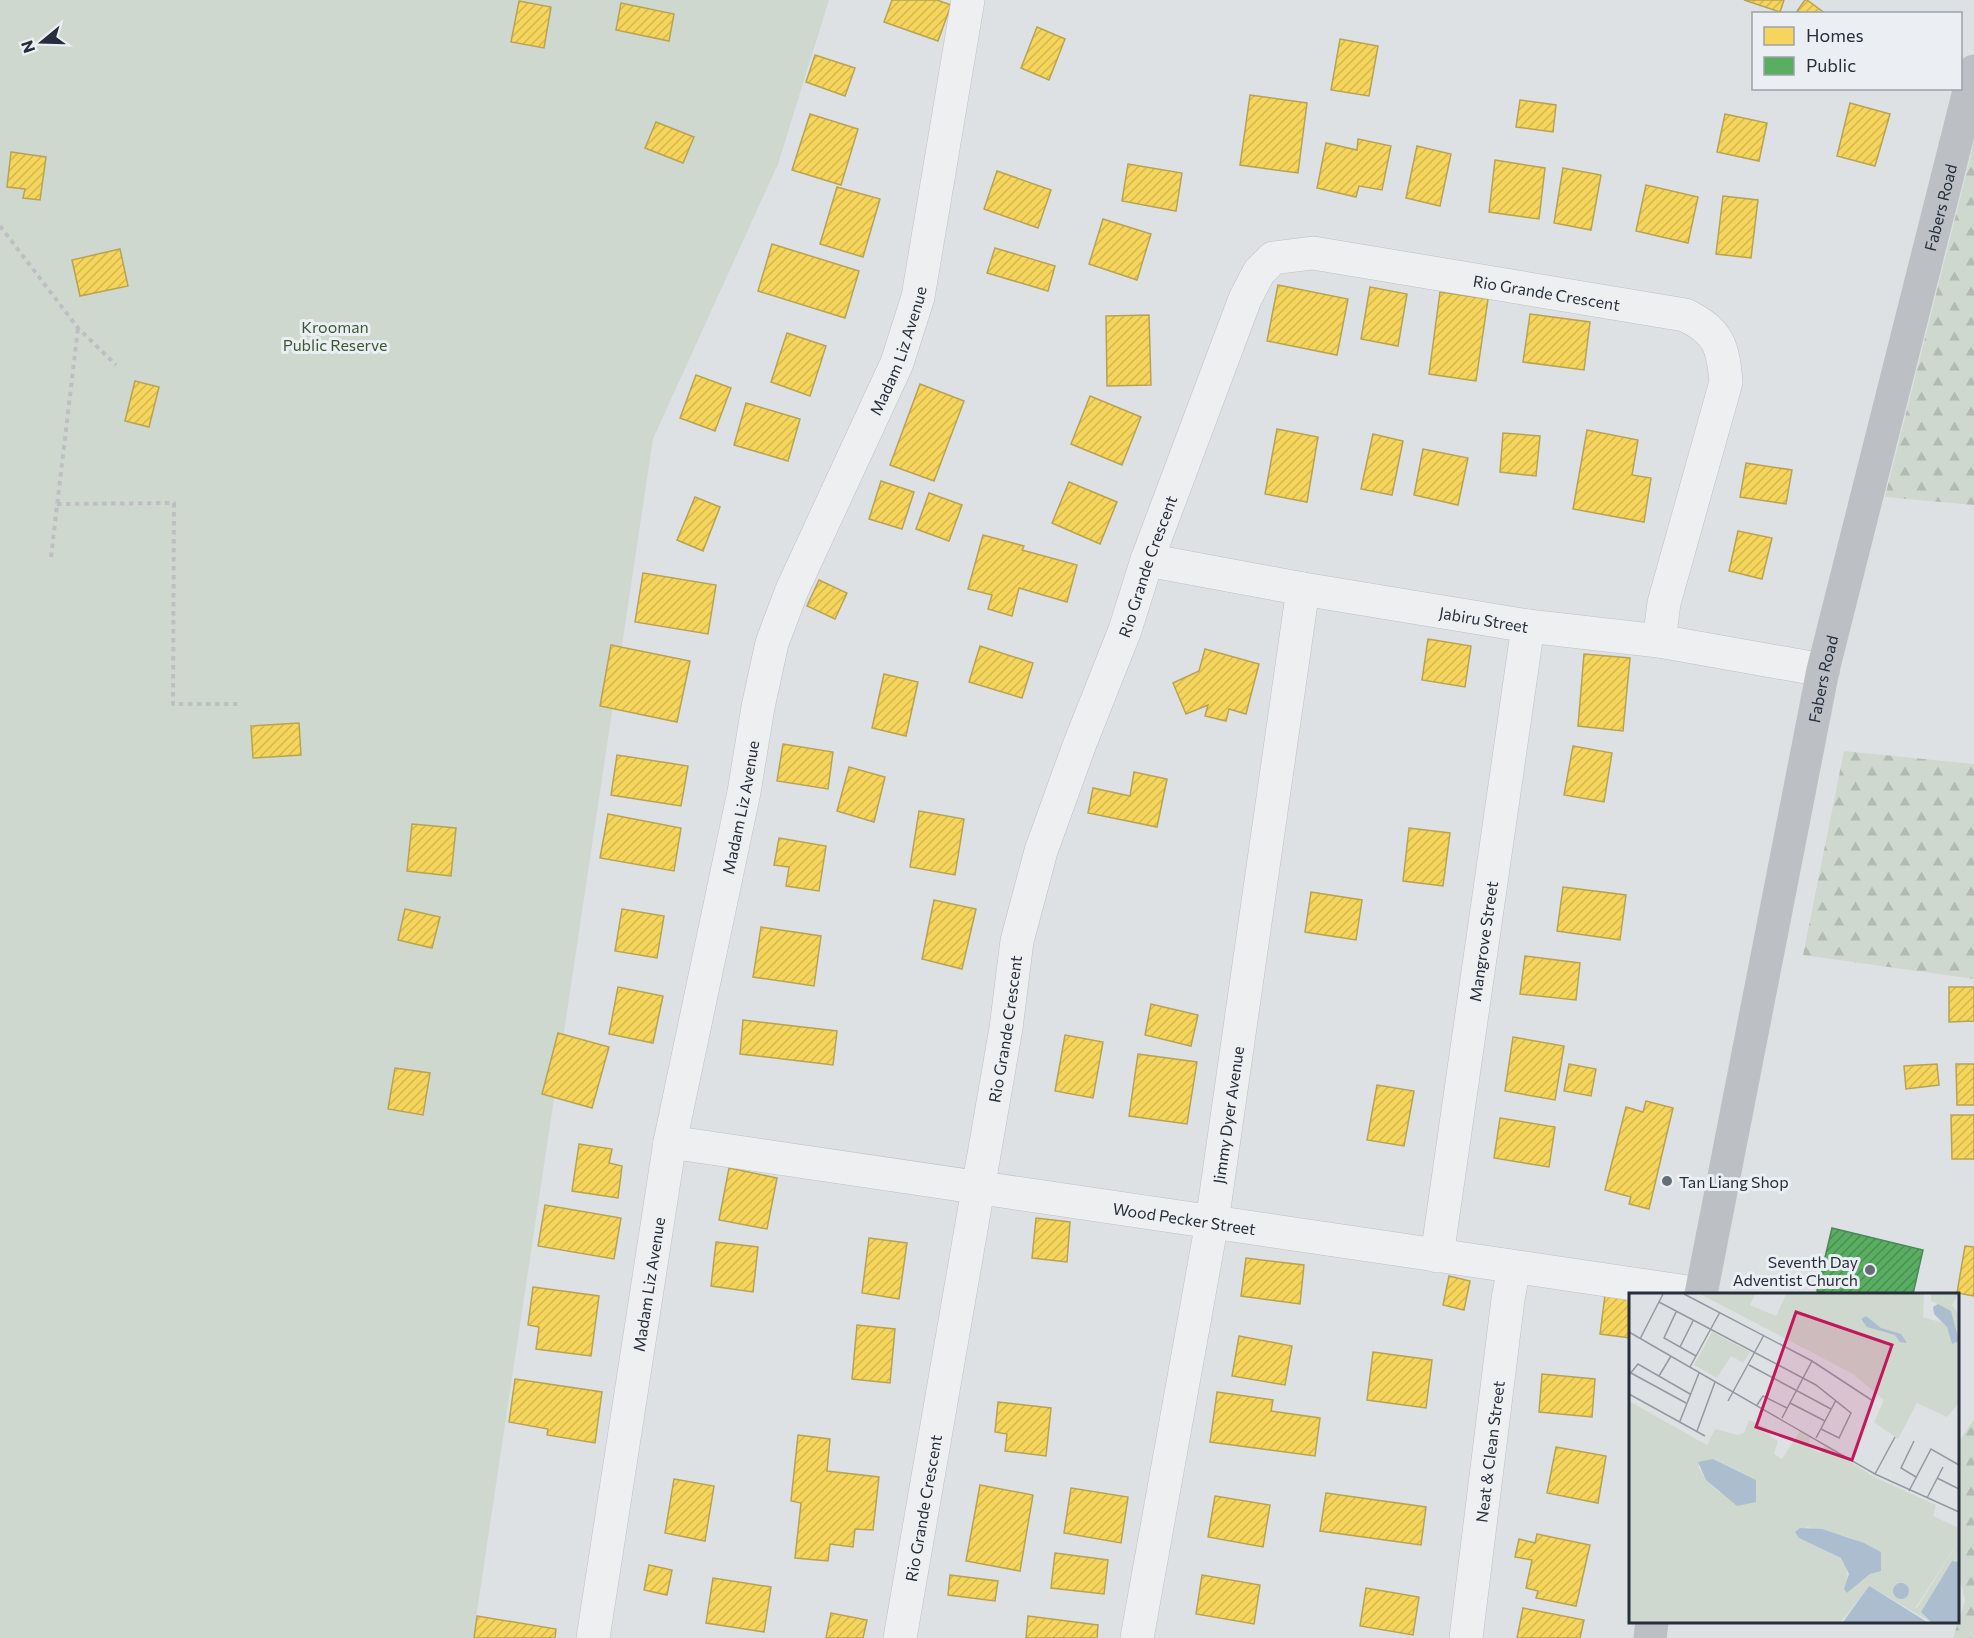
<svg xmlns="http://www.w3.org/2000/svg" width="1974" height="1638" viewBox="0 0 1974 1638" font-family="Commissioner,sans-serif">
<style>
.forest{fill:url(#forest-firs)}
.park{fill:#cfd8cf}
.homes{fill:url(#homes-hatch);stroke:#b8a352;stroke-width:1.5}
.public{fill:url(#public-hatch);stroke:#4a8856;stroke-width:1.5}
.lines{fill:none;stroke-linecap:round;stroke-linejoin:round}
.street-casing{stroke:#bdbfc2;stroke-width:34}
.path{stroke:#bebfc4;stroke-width:4;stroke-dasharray:4.5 4.5;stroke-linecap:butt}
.street{stroke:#eeeff1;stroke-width:33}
.secondary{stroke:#bcbfc4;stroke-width:33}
.poi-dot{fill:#666d77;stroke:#ebeff4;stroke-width:2}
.labels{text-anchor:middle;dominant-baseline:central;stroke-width:6;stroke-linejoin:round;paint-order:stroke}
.street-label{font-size:16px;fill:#262e3c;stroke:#ebeff4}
.park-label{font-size:16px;fill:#3a5833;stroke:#ebeff4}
.poi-label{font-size:16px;fill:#262e3c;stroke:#ebeff4;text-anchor:start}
.inset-road{fill:none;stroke:#9499a1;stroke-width:1.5}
.view{fill:#c2185b;fill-opacity:0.15;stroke:#c2185b;stroke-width:3}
.inset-edge{fill:none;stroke:#262e3c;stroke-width:3}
</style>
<defs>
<pattern id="forest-firs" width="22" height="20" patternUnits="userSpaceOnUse" patternTransform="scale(1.5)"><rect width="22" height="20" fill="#cfd8cf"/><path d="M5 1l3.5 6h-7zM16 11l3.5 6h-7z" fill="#b2bab3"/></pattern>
<pattern id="homes-hatch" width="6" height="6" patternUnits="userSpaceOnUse" patternTransform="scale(1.5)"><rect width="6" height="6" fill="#f6d55c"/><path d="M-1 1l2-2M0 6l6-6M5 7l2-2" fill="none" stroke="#d3b751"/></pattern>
<pattern id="public-hatch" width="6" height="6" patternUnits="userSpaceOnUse" patternTransform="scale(1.5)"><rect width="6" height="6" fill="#5aae61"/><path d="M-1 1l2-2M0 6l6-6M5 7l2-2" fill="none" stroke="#4a8e51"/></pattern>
</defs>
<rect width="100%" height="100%" fill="#dee1e4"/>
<g class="forest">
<polygon points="1974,143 1974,505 1885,497"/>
<polygon points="1844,751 1974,764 1974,979 1803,955"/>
<polygon points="1974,1419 1974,1638 1953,1638 1965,1601 1958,1570 1958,1443"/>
</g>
<polygon class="park" points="0,0 829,0 778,164 653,439 473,1638 0,1638"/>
<g class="homes">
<polygon points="892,0 937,0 951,5 938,41 884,22"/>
<polygon points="1744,0 1784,0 1780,12"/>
<polygon points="1805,0 1807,0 1826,14 1795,14"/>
<polygon points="519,1 551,7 544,48 511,42"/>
<polygon points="621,3 674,14 669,41 616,30"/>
<polygon points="1037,27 1065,39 1049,80 1021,68"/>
<polygon points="1340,39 1378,46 1369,96 1331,90"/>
<polygon points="815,55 855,68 845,96 806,82"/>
<polygon points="1250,95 1307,103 1298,173 1240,165"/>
<polygon points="1520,100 1556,105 1553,132 1516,127"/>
<polygon points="1850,103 1890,114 1875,166 1837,156"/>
<polygon points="810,114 858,129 841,185 792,170"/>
<polygon points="1725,114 1767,123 1759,161 1717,152"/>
<polygon points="656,122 694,137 683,163 645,148"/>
<polygon points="1358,139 1391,146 1382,190 1359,186 1356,197 1317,188 1326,143 1357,150"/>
<polygon points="1417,146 1451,154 1440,206 1406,198"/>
<polygon points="11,152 46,157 40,200 23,198 25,189 7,187"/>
<polygon points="1495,160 1545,168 1539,219 1489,212"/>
<polygon points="1128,164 1182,173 1176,211 1122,201"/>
<polygon points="1563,168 1601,175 1591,230 1554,223"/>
<polygon points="997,171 1051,190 1038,228 984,209"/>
<polygon points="1646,185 1698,197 1688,243 1636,231"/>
<polygon points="837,187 880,199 863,257 820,244"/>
<polygon points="1723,196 1758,200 1751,258 1716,254"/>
<polygon points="1103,219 1151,234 1137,280 1089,264"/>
<polygon points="772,244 859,271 845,318 758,291"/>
<polygon points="995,248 1055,266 1048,291 987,273"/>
<polygon points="120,249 128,286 80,296 72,260"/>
<polygon points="1278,285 1348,299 1337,355 1267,341"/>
<polygon points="1370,287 1407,294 1398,346 1361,339"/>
<polygon points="1440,292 1488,299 1476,381 1429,374"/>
<polygon points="1530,314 1590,322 1584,370 1523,362"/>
<polygon points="1149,315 1151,385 1107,386 1106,316"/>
<polygon points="787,333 826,346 810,396 771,382"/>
<polygon points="696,375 731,388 715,431 680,418"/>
<polygon points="135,381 159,387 149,427 125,421"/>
<polygon points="920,384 964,401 934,481 890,465"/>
<polygon points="1090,396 1141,417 1122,465 1071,444"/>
<polygon points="746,403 800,419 788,461 734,445"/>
<polygon points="1277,429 1318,437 1307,502 1265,494"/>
<polygon points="1587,430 1638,440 1632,475 1651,478 1644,522 1573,509"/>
<polygon points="1503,433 1540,436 1536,476 1500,472"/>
<polygon points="1373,434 1403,441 1392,495 1361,489"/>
<polygon points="1423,449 1468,458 1458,505 1414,495"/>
<polygon points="1746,463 1792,470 1786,504 1740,497"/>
<polygon points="881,481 914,492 902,529 869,519"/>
<polygon points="1069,482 1117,502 1100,544 1052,523"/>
<polygon points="929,493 962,505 949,541 916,529"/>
<polygon points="695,497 720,507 703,551 677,540"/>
<polygon points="1738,531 1772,538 1762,579 1729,571"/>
<polygon points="983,535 1024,546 1022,550 1077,565 1067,602 1019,588 1012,616 988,609 992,595 968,589"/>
<polygon points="643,573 716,585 708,634 635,622"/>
<polygon points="819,580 847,593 835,619 807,606"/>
<polygon points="1428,639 1471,646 1465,687 1422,680"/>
<polygon points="611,645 690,661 677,722 600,706"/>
<polygon points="980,646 1033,663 1022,698 969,682"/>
<polygon points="1205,649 1259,664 1246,714 1229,709 1226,721 1205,716 1208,705 1186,714 1173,683 1199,671"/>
<polygon points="1584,654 1630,658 1623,731 1578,726"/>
<polygon points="884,674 918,682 906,736 872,728"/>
<polygon points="299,723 301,755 253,758 251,726"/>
<polygon points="783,744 833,752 828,789 777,781"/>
<polygon points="1573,746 1612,753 1604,802 1564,795"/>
<polygon points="617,755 688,766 681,806 611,795"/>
<polygon points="849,767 885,777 874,822 837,811"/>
<polygon points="1134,772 1167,779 1157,827 1088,813 1093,788 1130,796"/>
<polygon points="919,811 964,819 955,875 910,867"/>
<polygon points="608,814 681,828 674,871 600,858"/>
<polygon points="412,824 456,828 451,876 407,871"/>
<polygon points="1409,828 1450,833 1443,886 1403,881"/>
<polygon points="779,838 826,846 819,891 786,886 789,867 774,865"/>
<polygon points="1563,887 1626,895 1620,940 1557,931"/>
<polygon points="1311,892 1362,900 1356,940 1305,932"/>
<polygon points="934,900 976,909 962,969 922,959"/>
<polygon points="405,909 440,917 432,948 398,940"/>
<polygon points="622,909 664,916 657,958 615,951"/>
<polygon points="761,927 821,936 814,986 753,977"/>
<polygon points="1525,956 1580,963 1576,1000 1520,994"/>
<polygon points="618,987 663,996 653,1043 609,1034"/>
<polygon points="1949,987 1974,987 1974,1021 1949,1022"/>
<polygon points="1151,1004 1198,1015 1191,1046 1145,1035"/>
<polygon points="743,1020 837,1031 833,1065 740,1054"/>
<polygon points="558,1033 609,1047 592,1108 542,1094"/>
<polygon points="1065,1035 1103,1042 1093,1098 1055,1091"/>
<polygon points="1513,1037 1564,1046 1555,1100 1505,1091"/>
<polygon points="1138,1054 1197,1062 1187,1124 1129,1116"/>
<polygon points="1569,1064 1596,1069 1591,1096 1564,1091"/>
<polygon points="1937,1064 1939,1085 1906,1089 1904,1066"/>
<polygon points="1956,1064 1974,1064 1974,1105 1957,1105"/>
<polygon points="395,1068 430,1073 423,1115 388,1109"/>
<polygon points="1377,1085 1414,1091 1404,1146 1367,1140"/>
<polygon points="1646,1101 1673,1108 1649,1209 1629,1204 1631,1197 1605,1190 1626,1107 1643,1112"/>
<polygon points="1951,1115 1974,1115 1974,1159 1952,1159"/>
<polygon points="1500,1118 1555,1127 1549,1167 1494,1158"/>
<polygon points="579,1144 612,1149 609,1163 622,1166 618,1198 572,1191"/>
<polygon points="729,1168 777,1178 767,1229 719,1220"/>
<polygon points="545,1205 621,1218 614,1259 538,1246"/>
<polygon points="1036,1218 1070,1222 1067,1262 1032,1258"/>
<polygon points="869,1238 907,1243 899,1299 862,1293"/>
<polygon points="716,1242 758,1247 753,1292 711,1286"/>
<polygon points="1965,1246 1974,1247 1974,1296 1957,1293"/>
<polygon points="1246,1258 1304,1265 1300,1304 1241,1296"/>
<polygon points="1449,1276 1470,1281 1464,1310 1443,1305"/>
<polygon points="533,1287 599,1296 591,1356 536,1349 539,1327 528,1325"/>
<polygon points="1605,1295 1630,1298 1630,1338 1600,1334"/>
<polygon points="857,1325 895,1329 890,1383 852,1379"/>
<polygon points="1239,1336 1292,1346 1285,1385 1232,1376"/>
<polygon points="1373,1352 1432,1360 1426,1408 1367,1400"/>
<polygon points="1542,1374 1595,1379 1592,1417 1539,1412"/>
<polygon points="515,1379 602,1392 595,1443 547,1435 548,1429 509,1422"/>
<polygon points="1217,1392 1273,1400 1271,1411 1320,1418 1315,1456 1210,1442"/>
<polygon points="998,1402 1051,1408 1046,1456 1005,1451 1007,1434 995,1432"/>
<polygon points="798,1435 830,1439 827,1471 879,1477 873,1530 855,1529 853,1547 830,1544 828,1561 795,1558 801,1503 791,1501"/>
<polygon points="1556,1447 1606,1456 1598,1503 1547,1493"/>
<polygon points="674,1479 714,1486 705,1541 665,1533"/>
<polygon points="980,1485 1033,1495 1020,1571 966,1561"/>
<polygon points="1071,1488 1128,1497 1121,1543 1064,1533"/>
<polygon points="1326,1493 1426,1507 1421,1545 1320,1531"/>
<polygon points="1215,1496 1270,1505 1263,1547 1208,1537"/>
<polygon points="1537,1534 1590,1545 1576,1606 1536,1598 1538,1591 1526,1588 1532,1560 1515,1557 1519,1539 1535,1543"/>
<polygon points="1055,1553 1108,1560 1104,1594 1051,1588"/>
<polygon points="649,1565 672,1570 667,1595 644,1590"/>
<polygon points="950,1575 998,1581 995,1601 948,1595"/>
<polygon points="1202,1575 1260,1585 1254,1624 1196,1614"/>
<polygon points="713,1578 771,1587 764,1632 706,1623"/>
<polygon points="1366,1588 1419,1597 1413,1635 1360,1626"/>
<polygon points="1523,1608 1584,1620 1580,1638 1517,1638"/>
<polygon points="831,1613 867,1620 863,1638 826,1638"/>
<polygon points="477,1616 556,1629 555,1638 474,1638"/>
<polygon points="1028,1616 1098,1625 1097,1638 1026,1638"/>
</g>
<polygon class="public" points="1832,1228 1923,1250 1913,1294 1830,1294 1817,1291"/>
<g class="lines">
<defs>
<g id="street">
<path id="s1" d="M1147 560 1303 589 1528 626 1659 641 1823 670"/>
<path id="s2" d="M670 1142 1701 1294"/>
<path id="s3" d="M1437 1256 1528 626"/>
<path id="s4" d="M593 1638 670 1142 744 792 758 707 772 643 792 590 897 363 918 297 968 0"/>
<path id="s5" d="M900 1638 1006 1028 1017 941 1041 851 1079 746 1125 630 1147 560 1245 299 1259 272 1273 258 1313 253 1685 315C1719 331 1723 347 1726 382L1664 603 1659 641"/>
<path id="s6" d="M1137 1638 1212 1222 1303 589"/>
<path id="s7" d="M1466 1638 1508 1299 1514 1267"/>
</g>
</defs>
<use href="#street" class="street-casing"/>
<g class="path">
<polyline points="0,226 78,328 116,365"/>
<polyline points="57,504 174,503 173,704 242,704"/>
<polyline points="51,557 78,328"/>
</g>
<use href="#street" class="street"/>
<g class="secondary">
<path id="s8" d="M1701 1294 1823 670 1974 71"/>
<polyline points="1650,1638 1652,1622"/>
</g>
</g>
<g class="poi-dot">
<circle cx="1667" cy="1181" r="6"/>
<circle cx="1870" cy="1270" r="6"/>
</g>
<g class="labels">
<g class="street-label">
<text stroke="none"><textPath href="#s8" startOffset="1113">Fabers Road</textPath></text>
<text stroke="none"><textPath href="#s5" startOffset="1716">Rio Grande Crescent</textPath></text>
<text stroke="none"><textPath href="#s4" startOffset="1330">Madam Liz Avenue</textPath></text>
<text stroke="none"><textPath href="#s5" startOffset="1104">Rio Grande Crescent</textPath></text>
<text stroke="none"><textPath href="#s1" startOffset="342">Jabiru Street</textPath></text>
<text stroke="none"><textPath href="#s8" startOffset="627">Fabers Road</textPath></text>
<text stroke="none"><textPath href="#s4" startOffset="844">Madam Liz Avenue</textPath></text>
<text stroke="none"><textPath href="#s3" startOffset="318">Mangrove Street</textPath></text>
<text stroke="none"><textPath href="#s5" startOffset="618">Rio Grande Crescent</textPath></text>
<text stroke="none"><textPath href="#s6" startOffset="531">Jimmy Dyer Avenue</textPath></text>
<text stroke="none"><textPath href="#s2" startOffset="520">Wood Pecker Street</textPath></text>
<text stroke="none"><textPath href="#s4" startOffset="358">Madam Liz Avenue</textPath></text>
<text stroke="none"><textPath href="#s7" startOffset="188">Neat &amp; Clean Street</textPath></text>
<text stroke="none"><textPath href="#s5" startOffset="132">Rio Grande Crescent</textPath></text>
</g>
<g class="park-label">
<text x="335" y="326">Krooman<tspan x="335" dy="18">Public Reserve</tspan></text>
</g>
<g class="poi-label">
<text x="1679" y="1181">Tan Liang Shop</text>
<text x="1858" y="1261" text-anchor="end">Seventh Day<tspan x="1858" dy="18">Adventist Church</tspan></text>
</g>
</g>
<g transform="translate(1629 1293)">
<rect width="330" height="330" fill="#dee1e4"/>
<path d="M330 248V269L323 268 292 319 302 329 240 293 212 329 238 290 288 315Z" fill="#cfd8cf"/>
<path d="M302 1H329L323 12 330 22V43L309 11 302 8ZM0 108 78 152 86 136 109 142 115 140 120 127 138 135 142 144 149 148 145 161 153 166 171 138 182 144 178 153 191 160 196 152 245 184 307 212 304 223 330 235V248L285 317 238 291 212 329H0ZM84 166 127 187V209L91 200 77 187 69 173ZM178 234 219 244 252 259V278L241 281 218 300 215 296 219 289 217 272 212 265 170 245Z" fill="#cfd8cf" fill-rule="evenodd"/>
<path d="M126 1 121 12 147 23 157 1H295L294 24 325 33V24L330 27V110L318 124 288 110 269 146 245 129 255 107 224 81 73 2ZM83 39 121 59 114 70 102 63 88 85 65 72Z" fill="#cfd8cf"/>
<path d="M309 11 322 18 330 48 323 51 318 34 305 21 304 14ZM237 23 252 35 272 41 278 50 271 49 266 42 238 34 232 26ZM84 166 127 187V209L108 213 77 187 69 169ZM171 235 193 236 235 250 252 259V278L241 281 218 300 215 296 220 281 212 265 170 245 166 239ZM323 268 330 269V329H302L292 319ZM264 298a8 8 0 1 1 16 0a8 8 0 1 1-16 0ZM240 293 242 294 298 329H214Z" fill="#acbdd0"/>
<path class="inset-road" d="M55 1 183 68 244 108M30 9 187 92 222 120 210 145 192 136M47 19 35 45 67 63M0 39 246 181 330 219M11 46 34 1M51 54 64 28M120 72 202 116M61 74 91 19M2 80 57 110M0 82 9 71 61 101M30 83 42 63M0 101 76 143M99 108 135 42M161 110 196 128M128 112 134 103 158 115M153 125 183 68M51 128 70 80M68 138 86 89M187 145 207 107M285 148 272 175 287 184M246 181 266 144M308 185 330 196M280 198 302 156 330 172M298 205 314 174"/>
<path class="view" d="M167 19 263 52 223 167 127 134Z"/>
<rect width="330" height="330" class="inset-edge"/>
</g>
<rect x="1752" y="12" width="210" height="78" fill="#ebeff4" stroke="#9ca2aa" stroke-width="1.5"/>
<rect x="1764" y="27" width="30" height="18" fill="#f6d55c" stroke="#9ca2aa" stroke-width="1.5"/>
<text x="1806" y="42" font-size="18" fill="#262e3c">Homes</text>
<rect x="1764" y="57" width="30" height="18" fill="#5aae61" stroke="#9ca2aa" stroke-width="1.5"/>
<text x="1806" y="72" font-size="18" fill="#262e3c">Public</text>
<g transform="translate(42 42) rotate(251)" stroke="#ebeff4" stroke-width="4.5" paint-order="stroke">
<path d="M0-4.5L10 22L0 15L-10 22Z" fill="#262e3c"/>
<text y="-9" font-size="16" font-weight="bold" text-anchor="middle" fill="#262e3c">N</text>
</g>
</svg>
